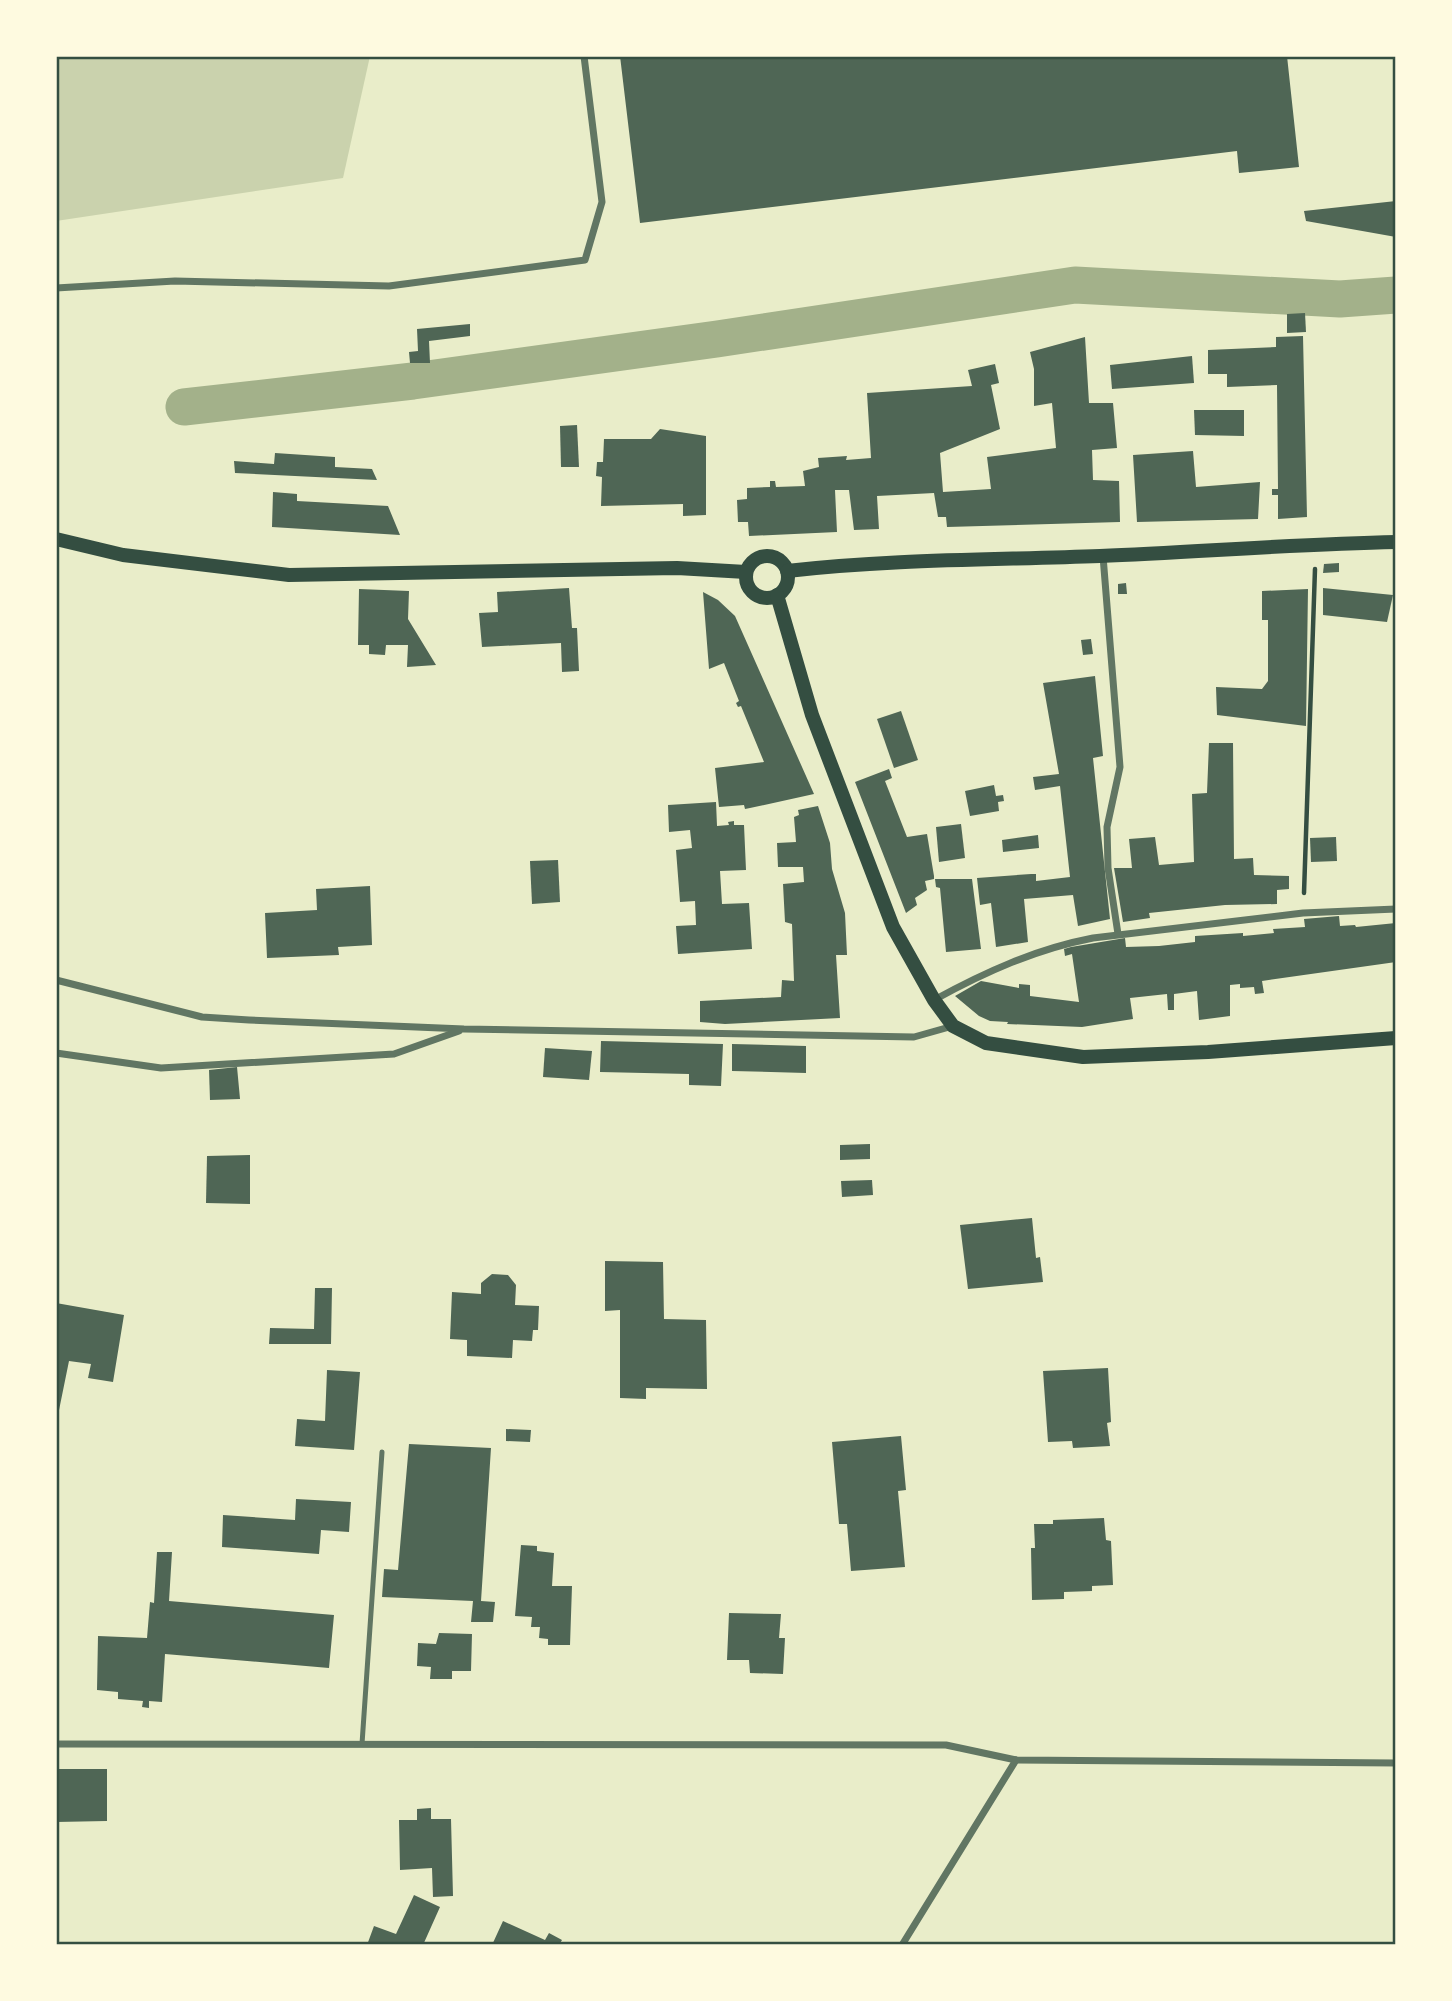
<svg xmlns="http://www.w3.org/2000/svg" width="1452" height="2001" viewBox="0 0 1452 2001" font-family="'Zilla Slab',serif">
<style>
.green{fill:#cad2ad}
.lines{fill:none;stroke-linecap:round;stroke-linejoin:round}
.canal{stroke:#a3b18a;stroke-width:37}
.building{fill:#4f6655}
.path{stroke:#344e41;stroke-width:4.5}
.service{stroke:#617663;stroke-width:5}
.minor{stroke:#617663;stroke-width:7}
.secondary{stroke:#344e41;stroke-width:14}
.neatline{fill:none;stroke:#344e41;stroke-width:2.5}
</style>
<rect width="100%" height="100%" fill="#e9edc9"/>
<polygon class="green" points="56,56 370,56 343,178 56,221"/>
<g class="lines">
<polyline class="canal" points="184,407 413,381 717,339 1075,285 1340,299 1396,295"/>
</g>
<g class="building">
<polygon points="620,56 1287,56 1299,167 1239,173 1237,151 640,223"/>
<polygon points="1396,201 1396,237 1306,221 1304,211"/>
<polygon points="1305,313 1306,332 1287,333 1287,314"/>
<polygon points="470,324 470,336 429,341 430,363 410,363 409,352 418,351 417,329"/>
<polygon points="1303,336 1307,517 1278,519 1278,495 1272,495 1272,489 1278,489 1277,385 1227,387 1227,374 1208,374 1208,350 1276,347 1276,337"/>
<polygon points="1085,337 1089,403 1113,403 1117,448 1092,450 1093,480 1119,481 1120,522 947,527 946,517 938,517 934,493 877,496 879,529 854,530 849,490 835,490 837,532 749,536 748,522 738,522 737,500 747,499 747,488 770,487 770,481 775,481 776,487 805,486 803,471 819,467 818,458 847,456 846,460 871,458 867,393 972,386 968,370 995,364 999,383 991,385 1000,429 940,453 943,492 991,489 987,457 1056,448 1052,403 1034,406 1034,369 1030,352"/>
<polygon points="1192,356 1194,383 1112,389 1110,365"/>
<polygon points="1194,410 1244,410 1244,436 1195,435"/>
<polygon points="577,425 579,467 561,467 560,426"/>
<polygon points="660,429 706,436 706,515 683,516 683,504 601,506 602,477 596,476 597,462 603,462 604,439 651,439"/>
<polygon points="1193,451 1196,487 1260,482 1258,519 1137,522 1133,455"/>
<polygon points="275,453 335,457 335,467 372,469 377,480 235,473 234,461 274,464"/>
<polygon points="273,492 297,494 297,501 388,506 400,535 272,527"/>
<polygon points="1339,563 1339,572 1323,573 1324,564"/>
<polygon points="1126,583 1127,594 1118,594 1118,584"/>
<polygon points="569,588 572,628 577,628 579,671 562,672 561,643 482,647 479,613 498,612 497,592"/>
<polygon points="1323,588 1393,595 1387,622 1323,615"/>
<polygon points="359,589 409,591 408,619 436,665 407,667 408,645 386,645 385,655 369,654 369,645 358,645"/>
<polygon points="1308,589 1306,726 1217,715 1216,687 1262,689 1268,681 1268,620 1262,620 1262,591"/>
<polygon points="703,592 718,600 735,616 814,794 750,808 745,809 744,805 719,807 715,768 764,762 741,706 738,707 736,703 739,701 724,663 709,669"/>
<polygon points="1091,639 1093,654 1083,655 1081,640"/>
<polygon points="1095,676 1103,756 1093,758 1110,919 1078,926 1073,895 1024,899 1028,942 996,947 991,903 980,905 977,878 1031,874 1036,874 1036,881 1070,877 1060,786 1035,790 1033,777 1059,774 1043,683"/>
<polygon points="901,711 918,760 894,768 877,719"/>
<polygon points="1209,743 1233,743 1234,859 1253,858 1254,875 1289,876 1289,889 1277,890 1277,904 1225,905 1149,913 1150,918 1123,922 1114,868 1132,868 1129,839 1155,837 1159,865 1194,862 1192,794 1207,793"/>
<polygon points="889,769 892,778 885,781 907,837 927,834 934,876 934,879 925,881 927,890 915,898 917,905 906,913 855,782"/>
<polygon points="994,785 996,796 1003,795 1004,801 998,802 999,811 970,816 965,791"/>
<polygon points="716,802 717,826 729,825 728,822 734,821 734,825 744,825 746,870 720,871 722,904 749,903 752,949 678,954 676,926 696,925 695,901 680,902 676,850 692,848 690,830 669,832 668,805"/>
<polygon points="818,806 830,843 832,869 845,913 847,955 836,955 840,1018 725,1024 700,1022 700,1001 781,997 782,980 794,981 792,924 785,922 783,884 804,882 803,867 778,867 777,843 796,842 794,817 799,815 798,810"/>
<polygon points="961,824 965,858 939,862 936,827"/>
<polygon points="1038,835 1039,848 1003,852 1002,840"/>
<polygon points="1336,837 1337,861 1311,862 1310,838"/>
<polygon points="558,860 560,902 532,904 530,861"/>
<polygon points="935,879 972,879 981,949 946,952 940,888 936,887"/>
<polygon points="370,886 372,945 338,947 339,955 267,958 265,913 317,910 316,889"/>
<polygon points="1339,916 1340,926 1355,925 1356,927 1396,923 1396,962 1262,981 1264,993 1255,994 1254,987 1240,988 1240,984 1230,985 1230,1016 1199,1020 1197,991 1174,994 1174,1010 1168,1010 1167,994 1130,998 1133,1019 1082,1027 1007,1024 1008,1022 990,1021 979,1016 955,996 981,981 1019,988 1019,984 1030,985 1030,996 1079,1002 1072,954 1065,956 1064,949 1071,947 1125,938 1126,947 1159,946 1195,942 1195,936 1243,933 1243,936 1274,933 1273,929 1305,927 1304,919"/>
<polygon points="601,1041 723,1044 721,1086 689,1085 689,1074 600,1072"/>
<polygon points="732,1044 806,1046 806,1073 732,1071"/>
<polygon points="545,1048 592,1051 589,1080 543,1077"/>
<polygon points="237,1067 240,1099 210,1100 209,1070"/>
<polygon points="870,1144 870,1159 840,1160 840,1145"/>
<polygon points="250,1155 250,1204 206,1203 207,1156"/>
<polygon points="872,1180 873,1195 842,1197 841,1181"/>
<polygon points="1032,1218 1036,1258 1040,1257 1043,1282 968,1289 960,1225"/>
<polygon points="605,1261 663,1262 664,1319 706,1320 707,1389 646,1388 646,1399 620,1398 620,1310 605,1311"/>
<polygon points="492,1274 508,1275 516,1285 515,1305 539,1306 538,1330 533,1330 532,1341 513,1340 512,1358 467,1356 467,1340 450,1339 452,1292 481,1294 481,1283"/>
<polygon points="315,1288 332,1288 331,1344 269,1344 270,1328 314,1329"/>
<polygon points="56,1303 124,1315 113,1382 88,1378 91,1364 69,1361 57,1420"/>
<polygon points="1108,1368 1111,1422 1107,1423 1110,1446 1073,1448 1072,1441 1048,1442 1043,1371"/>
<polygon points="327,1370 360,1372 354,1450 295,1446 297,1419 325,1421"/>
<polygon points="506,1429 531,1430 530,1442 506,1441"/>
<polygon points="901,1436 906,1490 898,1491 905,1567 851,1571 847,1524 839,1524 832,1442"/>
<polygon points="409,1444 491,1448 481,1601 495,1602 493,1622 471,1622 473,1601 382,1597 384,1569 398,1570"/>
<polygon points="296,1499 351,1502 349,1532 321,1530 319,1554 222,1547 223,1515 295,1520"/>
<polygon points="1104,1518 1106,1540 1111,1541 1113,1585 1092,1586 1092,1591 1064,1592 1064,1599 1032,1600 1031,1548 1035,1548 1034,1524 1053,1524 1053,1520"/>
<polygon points="521,1545 537,1546 537,1551 554,1553 552,1586 572,1586 570,1645 548,1645 548,1639 539,1638 540,1627 531,1627 532,1617 515,1616"/>
<polygon points="157,1552 172,1552 169,1601 334,1615 329,1668 165,1654 162,1702 149,1701 149,1708 142,1707 143,1701 118,1699 118,1692 97,1690 98,1636 147,1638 150,1602 154,1603"/>
<polygon points="729,1613 781,1614 779,1638 785,1638 783,1674 750,1673 749,1660 727,1660"/>
<polygon points="439,1633 472,1634 471,1671 452,1671 452,1679 430,1679 431,1667 417,1666 418,1643 436,1644"/>
<polygon points="56,1769 107,1769 107,1821 56,1822"/>
<polygon points="431,1808 431,1819 451,1819 453,1896 433,1897 432,1868 400,1870 399,1820 417,1820 417,1809"/>
<polygon points="414,1895 440,1907 423,1945 367,1945 374,1926 396,1934"/>
<polygon points="503,1921 545,1940 549,1933 562,1940 559,1945 492,1945"/>
</g>
<g class="lines">
<polyline class="path" points="1304,893 1315,569"/>
<polyline class="service" points="362,1744 382,1452"/>
<g class="minor">
<polyline points="56,288 175,281 389,286 585,260 602,202 584,56"/>
<polyline points="1103,556 1120,767 1107,827 1108,868 1118,934"/>
<polyline points="56,980 202,1017 249,1020 464,1029 914,1037 953,1026"/>
<path d="M934 1000C985 972 1036 949 1093 938L1303 913 1396 909"/>
<polyline points="56,1053 161,1068 394,1054 459,1031"/>
<polyline points="56,1744 946,1745 1016,1760 1396,1763"/>
<polyline points="902,1945 1016,1760"/>
</g>
<g class="secondary">
<polyline points="56,539 123,555 289,575 677,568 746,572"/>
<circle cx="767" cy="577" r="21"/>
<path d="M787 571C891 559 995 560 1100 556 1198 552 1297 544 1396 542"/>
<polyline points="777,595 812,715 893,927 934,1000 953,1026 986,1043 1083,1057 1208,1052 1396,1038"/>
</g>
</g>
<rect width="1452" height="2001" fill="none" stroke="#fefae0" stroke-width="116"/>
<rect x="58" y="58" width="1336" height="1885" class="neatline"/>
</svg>
